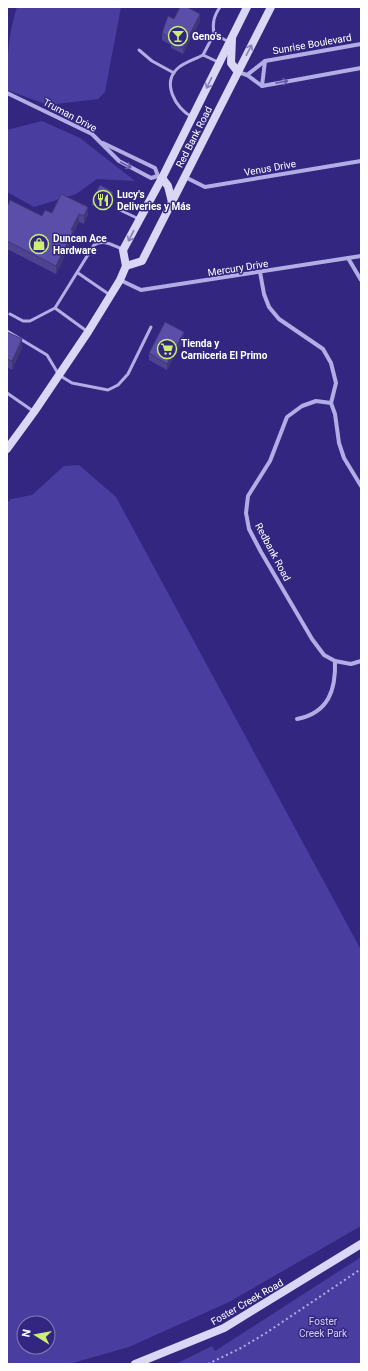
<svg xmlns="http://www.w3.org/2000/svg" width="368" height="1371" viewBox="0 0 368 1371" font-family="Roboto,sans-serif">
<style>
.green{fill:#493e9f;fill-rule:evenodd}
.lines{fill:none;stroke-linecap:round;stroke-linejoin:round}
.path{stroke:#b3ade6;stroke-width:2;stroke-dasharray:2 3;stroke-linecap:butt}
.lane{stroke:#b3ade6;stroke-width:3}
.street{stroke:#b3ade6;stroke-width:4}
.secondary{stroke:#dad6f5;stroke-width:8}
.wall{fill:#4d4390}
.shaded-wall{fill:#3f3776}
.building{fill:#5a4ea8;stroke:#3f3776}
.oneway{stroke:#867eba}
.oneway2{stroke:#665ca9}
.labels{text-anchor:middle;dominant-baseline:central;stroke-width:3;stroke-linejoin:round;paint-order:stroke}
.poi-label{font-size:10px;font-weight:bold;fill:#fff;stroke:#322680;text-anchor:start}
.street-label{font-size:10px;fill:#fff;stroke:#322680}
.park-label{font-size:10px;fill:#d4d0f5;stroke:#322680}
</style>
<rect width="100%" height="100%" fill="#322680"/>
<g class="green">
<path d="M17 7H121L105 92 98 99 48 105 7 90C7 61 8 34 17 7Z"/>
<polygon points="42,121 80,138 135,181 97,179 76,194 34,207 7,192 7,130"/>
<path d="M79 465 116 497 361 950V1226L229 1302 129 1347 69 1364H7V503L11 499 32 495 64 466ZM24 1323H48V1347H24Z"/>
<polygon points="361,1257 361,1364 176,1364 212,1346 215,1351"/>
</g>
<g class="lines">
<polyline class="path" points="208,1364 241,1348 266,1333 361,1269"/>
<g class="lane">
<path d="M214 34C212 23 214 16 220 7"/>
<polyline points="139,50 152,61 174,73"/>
<polyline points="203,55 214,34 229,42"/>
<path d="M192 117C176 109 161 83 178 68 185 62 196 59 203 55L218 62"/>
<polyline points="120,210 139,219"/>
<polyline points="78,273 110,295"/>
<polyline points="55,308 88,332"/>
<path d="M10 314 23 321H30L55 308 94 245C104 239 112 245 122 249"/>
<polyline points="7,331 47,355 59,375 72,383 108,390 118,385 128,374 151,327"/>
<polyline points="7,393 33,411"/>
</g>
<g class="street">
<polyline points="238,72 247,75 262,86 361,68"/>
<polyline points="247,75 265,61 361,44"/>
<polyline points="262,86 265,61"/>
<polyline points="7,93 92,134 119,161 151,178 158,176 162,178"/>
<polyline points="103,143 155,168 158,176"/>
<polyline points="185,177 205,187 361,161"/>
<polyline points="348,258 361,280"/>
<polyline points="260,272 264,294 269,307 279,319 323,349 331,363 336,383 331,403 335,414 339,443 344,458 361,486"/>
<polyline points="120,280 141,290 361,256"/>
<polyline points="331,403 316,401 302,406 287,417 270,461 248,496 246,513 249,529 261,552 312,639 324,655 335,661 351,664 361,661"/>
<path d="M297 719C329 713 336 689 335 661"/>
</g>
<g class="secondary">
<polyline points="232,38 231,63 238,72"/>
<polyline points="162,178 168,186 172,202"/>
<polyline points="126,266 142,261 271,7"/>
<polyline points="7,449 34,412 88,332 120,280 126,266 123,250 162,178 247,7"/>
<polyline points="135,1364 224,1328 361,1244"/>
</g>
</g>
<g class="wall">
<polygon points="174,19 200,21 183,54 171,48 171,45 162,40 162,33"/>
<polygon points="113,196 110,205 105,211 92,205 92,200"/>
<polygon points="7,207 42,216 88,207 88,215 84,224 79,222 73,234 73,239 56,274 7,249"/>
<polygon points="7,332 22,348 12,370 7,367"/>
<polygon points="184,339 167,370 149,360 149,353"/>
</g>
<g class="shaded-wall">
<polygon points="200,14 200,21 183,54 183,48"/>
<polygon points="113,192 113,196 110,205 105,211 105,207"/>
<polygon points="88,207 88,215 84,224 84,216"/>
<polygon points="79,214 79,222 73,234 73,239 56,274 56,266 71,230"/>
<polygon points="184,332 184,339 167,370 167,364"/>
<polygon points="22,339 22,348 12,370 12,361"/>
</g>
<g class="building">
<polygon points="180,7 187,7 200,14 183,48 171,41 172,39 162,33 168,16 174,19"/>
<polygon points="100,185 113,192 110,201 105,207 92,200"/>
<polygon points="61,194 88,207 84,216 79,214 71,230 73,231 56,266 7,241 7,207 10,200 42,216 45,210 52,213"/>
<polygon points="165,322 184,332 167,364 149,353"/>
<polygon points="7,332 22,339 12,361 7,359"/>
</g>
<defs><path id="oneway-shaft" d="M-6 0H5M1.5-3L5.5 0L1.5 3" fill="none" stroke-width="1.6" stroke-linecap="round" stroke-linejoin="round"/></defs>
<g class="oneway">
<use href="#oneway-shaft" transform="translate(249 50) rotate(-63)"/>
<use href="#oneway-shaft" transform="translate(209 83) rotate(116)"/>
<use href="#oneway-shaft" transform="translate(131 236) rotate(117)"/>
</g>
<g class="oneway2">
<use href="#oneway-shaft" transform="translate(282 82) rotate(-11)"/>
<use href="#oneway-shaft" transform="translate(126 165) rotate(28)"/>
</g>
<defs>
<symbol id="bar-ring" viewBox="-11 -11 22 22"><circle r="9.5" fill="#322680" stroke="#ccef72" stroke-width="1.5"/><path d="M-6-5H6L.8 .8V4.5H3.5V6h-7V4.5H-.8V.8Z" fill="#ccef72"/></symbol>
<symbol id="restaurant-ring" viewBox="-11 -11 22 22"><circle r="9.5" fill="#322680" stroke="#ccef72" stroke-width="1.5"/><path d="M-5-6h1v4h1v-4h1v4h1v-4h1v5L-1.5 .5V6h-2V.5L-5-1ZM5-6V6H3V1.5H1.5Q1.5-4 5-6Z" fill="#ccef72"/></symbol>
<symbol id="shop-ring" viewBox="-11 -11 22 22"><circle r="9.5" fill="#322680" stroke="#ccef72" stroke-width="1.5"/><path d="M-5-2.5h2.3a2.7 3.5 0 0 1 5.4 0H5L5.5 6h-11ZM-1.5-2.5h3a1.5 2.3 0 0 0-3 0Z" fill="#ccef72"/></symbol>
<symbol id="supermarket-ring" viewBox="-11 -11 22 22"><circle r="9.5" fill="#322680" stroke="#ccef72" stroke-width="1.5"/><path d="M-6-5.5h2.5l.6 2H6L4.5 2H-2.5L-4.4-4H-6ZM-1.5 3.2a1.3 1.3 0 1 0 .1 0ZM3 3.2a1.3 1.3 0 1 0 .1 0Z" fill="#ccef72"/></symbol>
</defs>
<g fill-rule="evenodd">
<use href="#bar-ring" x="167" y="25" width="22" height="22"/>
<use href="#restaurant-ring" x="92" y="189" width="22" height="22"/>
<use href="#shop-ring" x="28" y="233" width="22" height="22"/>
<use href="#supermarket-ring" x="156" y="338" width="22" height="22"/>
</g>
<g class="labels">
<g class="poi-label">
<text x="192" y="36">Geno's</text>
<text x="117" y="194">Lucy's<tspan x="117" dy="12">Deliveries y Más</tspan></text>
<text x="53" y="238">Duncan Ace<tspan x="53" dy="12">Hardware</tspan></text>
<text x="181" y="343">Tienda y<tspan x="181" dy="12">Carniceria El Primo</tspan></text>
</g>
<g class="street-label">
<text transform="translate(312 44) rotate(-10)">Sunrise Boulevard</text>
<text transform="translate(70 115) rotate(28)">Truman Drive</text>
<text transform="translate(194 137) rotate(-63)">Red Bank Road</text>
<text transform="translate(270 168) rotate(-10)">Venus Drive</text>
<text transform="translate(238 268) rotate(-9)">Mercury Drive</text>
<text transform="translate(273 552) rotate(62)">Redbank Road</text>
<text transform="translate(247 1302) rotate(-30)">Foster Creek Road</text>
</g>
<g class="park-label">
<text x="323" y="1321">Foster<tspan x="323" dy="12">Creek Park</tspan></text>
</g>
</g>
<rect width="368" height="1371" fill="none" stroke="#ffffff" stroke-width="16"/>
<g transform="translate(36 1335) rotate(281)"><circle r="19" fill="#322680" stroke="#847db3"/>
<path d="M0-3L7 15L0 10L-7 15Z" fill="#ccef72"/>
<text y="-6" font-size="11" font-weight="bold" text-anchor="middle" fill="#ffffff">N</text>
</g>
</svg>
